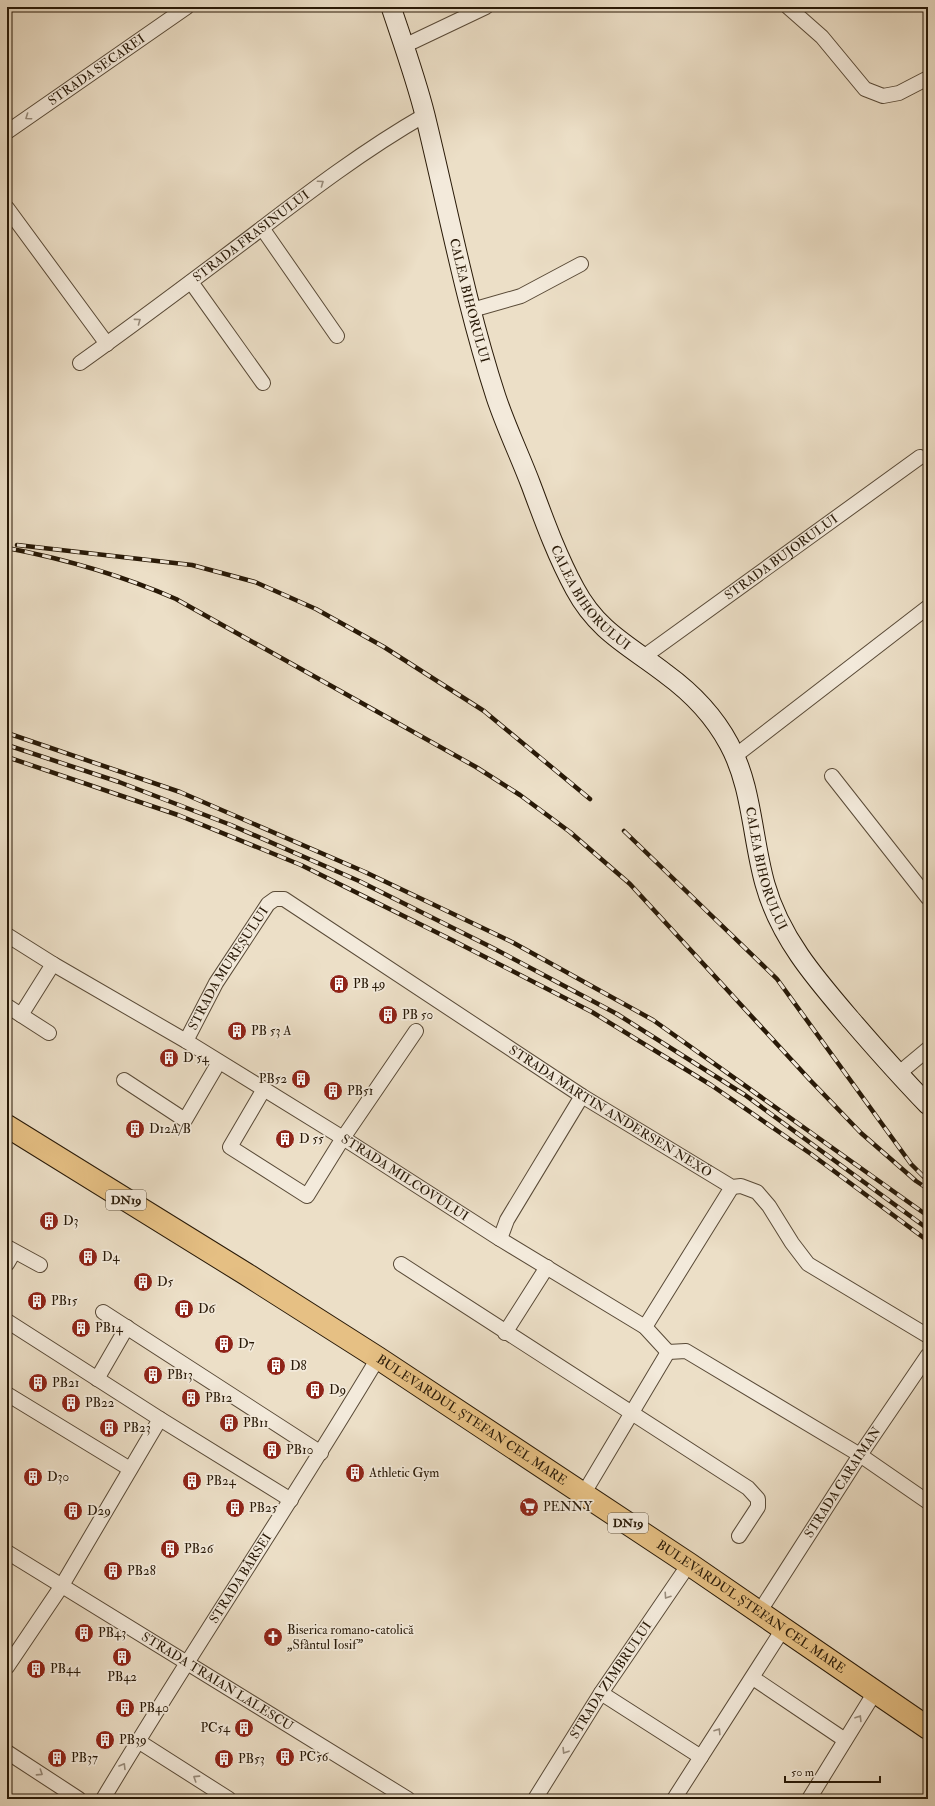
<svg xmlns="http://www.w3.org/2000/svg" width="935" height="1806" viewBox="0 0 935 1806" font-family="'IM FELL Double Pica',serif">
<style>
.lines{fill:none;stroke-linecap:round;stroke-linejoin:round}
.street-casing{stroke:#594a37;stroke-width:16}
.secondary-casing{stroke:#281907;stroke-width:21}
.primary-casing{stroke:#281907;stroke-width:24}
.street{stroke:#f3eadb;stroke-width:14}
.secondary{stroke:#f3eadb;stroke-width:19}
.primary{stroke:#e6c084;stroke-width:22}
.rail-casing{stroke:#281907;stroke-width:4.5}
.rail{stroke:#f3eadb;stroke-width:3;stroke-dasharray:9;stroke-linecap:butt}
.oneway{stroke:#988c7c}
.labels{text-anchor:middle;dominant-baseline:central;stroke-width:3.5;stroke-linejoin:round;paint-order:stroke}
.shield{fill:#f3eadb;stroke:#655847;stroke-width:1}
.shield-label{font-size:12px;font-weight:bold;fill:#281907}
.street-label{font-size:13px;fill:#281907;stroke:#f3eadb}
.poi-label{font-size:13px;fill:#281907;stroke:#f3eadb;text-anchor:start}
</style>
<rect width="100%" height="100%" fill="#ecdfc7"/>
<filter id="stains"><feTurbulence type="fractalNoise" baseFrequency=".005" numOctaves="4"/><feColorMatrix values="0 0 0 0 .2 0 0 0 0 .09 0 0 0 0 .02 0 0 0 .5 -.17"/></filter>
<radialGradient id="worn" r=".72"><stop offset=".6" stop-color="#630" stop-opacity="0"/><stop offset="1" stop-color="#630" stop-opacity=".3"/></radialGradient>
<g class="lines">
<defs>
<g id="street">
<polyline points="788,7 822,37 865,89 883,96 899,93 928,78"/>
<polyline points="404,46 486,7"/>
<path id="s1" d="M7 132 187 7"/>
<polyline points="7,208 107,344"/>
<polyline points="262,228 337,336"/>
<polyline points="191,282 263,383"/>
<polyline points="472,310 521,296 581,264"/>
<path id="s2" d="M80 363C139 321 196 278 253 235 309 192 364 150 425 115"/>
<path id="s3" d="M642 658 920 457"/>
<polyline points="735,756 928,607"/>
<polyline points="832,776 928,898"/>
<path id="s4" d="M7 935 53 964 186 1041 343 1138 500 1239 645 1327 668 1352"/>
<polyline points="7,1006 49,1033"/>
<polyline points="21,1015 53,964"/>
<path id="s5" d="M186 1041 216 983 268 904 275 899H284L582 1096 732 1187 741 1186 757 1192 769 1206 792 1243 808 1264 928 1336"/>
<polyline points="898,1074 928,1049"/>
<polyline points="124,1080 185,1120 219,1062"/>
<polyline points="264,1089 230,1147 307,1196 343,1138 416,1031"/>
<polyline points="500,1239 507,1220 582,1096"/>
<polyline points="7,1247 40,1265"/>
<polyline points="7,1264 14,1252"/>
<polyline points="401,1264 748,1488 758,1499 758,1507 739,1536"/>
<polyline points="103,1312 321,1453"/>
<polyline points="7,1321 160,1419 291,1500"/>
<polyline points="645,1327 732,1187"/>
<polyline points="505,1333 547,1267"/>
<polyline points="668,1352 686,1351 860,1455 928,1502"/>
<polyline points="97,1379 127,1327"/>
<polyline points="7,1394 130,1469"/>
<polyline points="584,1493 668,1352"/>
<path id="s6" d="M7 1552 408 1799"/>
<path id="s7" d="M760 1611 860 1455 928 1355"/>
<polyline points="7,1667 61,1587 160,1419"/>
<polyline points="753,1678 845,1740"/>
<polyline points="601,1693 701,1757"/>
<polyline points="138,1741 229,1799"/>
<polyline points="7,1752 79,1799"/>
<path id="s8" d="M103 1799C192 1650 289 1507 378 1358"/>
<path id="s9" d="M535 1799 601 1693 689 1564"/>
<polyline points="674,1799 783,1629"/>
<polyline points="809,1799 875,1692"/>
</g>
<g id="secondary">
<path id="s10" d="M391 7C403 43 416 79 425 115 448 209 466 305 496 397 506 427 520 456 531 485 544 520 557 556 575 589 598 632 630 646 666 674 692 693 714 716 729 744 752 786 752 838 765 884 780 938 816 979 852 1021 877 1050 902 1078 928 1105"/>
</g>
<g id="primary">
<path id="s11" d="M7 1126 246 1274 378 1358 689 1564 928 1728"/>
</g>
</defs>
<use href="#street" class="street-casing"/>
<use href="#secondary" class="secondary-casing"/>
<use href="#primary" class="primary-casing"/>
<use href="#street" class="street"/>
<use href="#secondary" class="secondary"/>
<use href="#primary" class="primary"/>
<defs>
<g id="rail">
<polyline points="17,545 192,565 255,582 316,609 384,647 484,711 590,799"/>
<path d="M7 548C65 559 121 575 176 599L476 767 520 795 570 832 630 884 810 1080 861 1133 916 1181 928 1189"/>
<polyline points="7,733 180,792 365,872 512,942 653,1020 928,1216"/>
<polyline points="7,745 119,782 231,825 359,881 493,948 617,1014 745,1095 928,1229"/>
<polyline points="7,757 178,815 301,865 452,940 592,1012 711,1085 811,1154 928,1241"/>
<polyline points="624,831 777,979 911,1164 928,1181"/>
</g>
</defs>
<use href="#rail" class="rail-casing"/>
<use href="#rail" class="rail"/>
</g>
<defs><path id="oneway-chevron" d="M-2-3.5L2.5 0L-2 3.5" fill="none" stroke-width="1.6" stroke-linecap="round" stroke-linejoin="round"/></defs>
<g class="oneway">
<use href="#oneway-chevron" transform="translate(28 117) rotate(145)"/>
<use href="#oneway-chevron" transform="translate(321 183) rotate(-35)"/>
<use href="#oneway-chevron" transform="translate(138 321) rotate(-36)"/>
<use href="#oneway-chevron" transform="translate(667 1596) rotate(124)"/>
<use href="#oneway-chevron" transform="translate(859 1718) rotate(-58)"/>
<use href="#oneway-chevron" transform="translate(718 1731) rotate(-57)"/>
<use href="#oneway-chevron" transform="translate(565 1751) rotate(122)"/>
<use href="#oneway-chevron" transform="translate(123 1766) rotate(-59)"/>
<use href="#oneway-chevron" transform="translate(40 1773) rotate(33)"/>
<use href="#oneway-chevron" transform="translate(196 1778) rotate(-147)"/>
</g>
<defs>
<symbol id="building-disc" viewBox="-11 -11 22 22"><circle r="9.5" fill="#8f2418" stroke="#f3eadb"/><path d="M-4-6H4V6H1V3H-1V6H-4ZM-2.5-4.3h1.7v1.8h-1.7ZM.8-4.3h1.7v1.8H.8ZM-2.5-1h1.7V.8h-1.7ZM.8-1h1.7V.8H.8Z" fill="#fff"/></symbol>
<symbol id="supermarket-disc" viewBox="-11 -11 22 22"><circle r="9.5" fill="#8f2418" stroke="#f3eadb"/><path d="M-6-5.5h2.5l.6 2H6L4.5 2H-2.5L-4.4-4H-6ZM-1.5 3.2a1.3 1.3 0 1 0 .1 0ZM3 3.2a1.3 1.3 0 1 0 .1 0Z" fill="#fff"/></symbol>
<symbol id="church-disc" viewBox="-11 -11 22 22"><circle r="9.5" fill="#8f2418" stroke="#f3eadb"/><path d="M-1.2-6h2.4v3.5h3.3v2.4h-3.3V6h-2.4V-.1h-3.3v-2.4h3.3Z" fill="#fff"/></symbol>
</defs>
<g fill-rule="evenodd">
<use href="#building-disc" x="328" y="973" width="22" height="22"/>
<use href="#building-disc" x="377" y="1004" width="22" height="22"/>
<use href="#building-disc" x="226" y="1020" width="22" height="22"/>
<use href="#building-disc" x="158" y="1047" width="22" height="22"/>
<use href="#building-disc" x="290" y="1068" width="22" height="22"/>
<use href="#building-disc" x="322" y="1080" width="22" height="22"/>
<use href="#building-disc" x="124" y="1118" width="22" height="22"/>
<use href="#building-disc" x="274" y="1128" width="22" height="22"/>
<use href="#building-disc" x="38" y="1210" width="22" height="22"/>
<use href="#building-disc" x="77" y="1246" width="22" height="22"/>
<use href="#building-disc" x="132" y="1271" width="22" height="22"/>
<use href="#building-disc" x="26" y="1290" width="22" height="22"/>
<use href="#building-disc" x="173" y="1298" width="22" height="22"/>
<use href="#building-disc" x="70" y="1317" width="22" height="22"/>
<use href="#building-disc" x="213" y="1333" width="22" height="22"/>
<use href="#building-disc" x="265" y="1355" width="22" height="22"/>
<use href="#building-disc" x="142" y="1364" width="22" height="22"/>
<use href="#building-disc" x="27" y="1372" width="22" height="22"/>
<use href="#building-disc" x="304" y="1379" width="22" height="22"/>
<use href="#building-disc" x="180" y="1387" width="22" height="22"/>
<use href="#building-disc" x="60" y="1392" width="22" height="22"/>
<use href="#building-disc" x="218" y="1412" width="22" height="22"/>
<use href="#building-disc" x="98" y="1417" width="22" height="22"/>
<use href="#building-disc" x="261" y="1439" width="22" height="22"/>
<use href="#building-disc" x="344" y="1462" width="22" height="22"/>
<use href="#building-disc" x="22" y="1466" width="22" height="22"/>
<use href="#building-disc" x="181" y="1470" width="22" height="22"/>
<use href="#supermarket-disc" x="518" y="1496" width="22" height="22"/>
<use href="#building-disc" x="224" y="1497" width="22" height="22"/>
<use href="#building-disc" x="62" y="1500" width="22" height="22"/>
<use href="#building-disc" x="159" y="1538" width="22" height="22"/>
<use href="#building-disc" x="102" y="1560" width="22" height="22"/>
<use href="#building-disc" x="73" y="1622" width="22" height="22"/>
<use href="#church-disc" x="262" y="1626" width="22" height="22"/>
<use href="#building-disc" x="111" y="1646" width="22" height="22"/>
<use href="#building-disc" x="25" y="1658" width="22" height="22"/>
<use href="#building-disc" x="114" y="1697" width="22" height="22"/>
<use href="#building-disc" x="233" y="1717" width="22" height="22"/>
<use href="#building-disc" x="94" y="1729" width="22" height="22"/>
<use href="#building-disc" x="274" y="1746" width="22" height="22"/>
<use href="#building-disc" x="46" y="1747" width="22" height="22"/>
<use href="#building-disc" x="213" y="1748" width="22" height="22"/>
</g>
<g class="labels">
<g class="shield">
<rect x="106" y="1190" width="40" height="20" rx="3"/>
<rect x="608" y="1513" width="40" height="20" rx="3"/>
</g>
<g class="shield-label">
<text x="126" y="1200">DN19</text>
<text x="628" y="1523">DN19</text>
</g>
<g class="street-label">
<text stroke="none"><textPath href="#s1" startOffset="109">STRADA SECAREI</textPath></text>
<text stroke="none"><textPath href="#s2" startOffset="213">STRADA FRASINULUI</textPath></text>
<text stroke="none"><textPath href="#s10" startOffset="304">CALEA BIHORULUI</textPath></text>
<text stroke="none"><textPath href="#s3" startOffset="172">STRADA BUJORULUI</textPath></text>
<text stroke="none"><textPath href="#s10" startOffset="628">CALEA BIHORULUI</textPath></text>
<text stroke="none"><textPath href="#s10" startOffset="963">CALEA BIHORULUI</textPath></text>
<text stroke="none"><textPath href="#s5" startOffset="84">STRADA MUREȘULUI</textPath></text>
<text stroke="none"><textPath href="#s5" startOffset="567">STRADA MARTIN ANDERSEN NEXÖ</textPath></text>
<text stroke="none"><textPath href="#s4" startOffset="466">STRADA MILCOVULUI</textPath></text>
<text stroke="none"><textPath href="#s11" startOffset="550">BULEVARDUL ȘTEFAN CEL MARE</textPath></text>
<text stroke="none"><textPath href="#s7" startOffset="153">STRADA CARAIMAN</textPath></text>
<text stroke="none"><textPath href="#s8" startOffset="260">STRADA BÂRSEI</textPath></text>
<text stroke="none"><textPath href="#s11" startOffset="886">BULEVARDUL ȘTEFAN CEL MARE</textPath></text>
<text stroke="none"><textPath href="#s9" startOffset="141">STRADA ZIMBRULUI</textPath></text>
<text stroke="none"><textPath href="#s6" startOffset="247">STRADA TRAIAN LALESCU</textPath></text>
</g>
<g class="poi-label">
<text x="353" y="984">PB 49</text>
<text x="402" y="1015">PB 50</text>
<text x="251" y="1031">PB 53 A</text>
<text x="183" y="1058">D 54</text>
<text x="287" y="1079" text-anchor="end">PB52</text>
<text x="347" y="1091">PB51</text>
<text x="149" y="1129">D12A/B</text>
<text x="299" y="1139">D 55</text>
<text x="63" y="1221">D3</text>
<text x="102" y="1257">D4</text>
<text x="157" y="1282">D5</text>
<text x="51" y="1301">PB15</text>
<text x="198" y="1309">D6</text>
<text x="95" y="1328">PB14</text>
<text x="238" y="1344">D7</text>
<text x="290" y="1366">D8</text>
<text x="167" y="1375">PB13</text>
<text x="52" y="1383">PB21</text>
<text x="329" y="1390">D9</text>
<text x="205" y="1398">PB12</text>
<text x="85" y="1403">PB22</text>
<text x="243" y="1423">PB11</text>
<text x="123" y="1428">PB23</text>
<text x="286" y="1450">PB10</text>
<text x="369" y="1473">Athletic Gym</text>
<text x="47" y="1477">D30</text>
<text x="206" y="1481">PB24</text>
<text x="543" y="1507">PENNY</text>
<text x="249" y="1508">PB25</text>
<text x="87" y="1511">D29</text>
<text x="184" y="1549">PB26</text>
<text x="127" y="1571">PB28</text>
<text x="287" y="1630">Biserica romano-catolică<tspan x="287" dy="15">„Sfântul Iosif”</tspan></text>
<text x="98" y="1633">PB43</text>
<text x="50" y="1669">PB44</text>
<text x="122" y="1677" text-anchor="middle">PB42</text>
<text x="139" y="1708">PB40</text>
<text x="230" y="1728" text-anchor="end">PC54</text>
<text x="119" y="1740">PB39</text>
<text x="299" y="1757">PC56</text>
<text x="71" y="1758">PB37</text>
<text x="238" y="1759">PB53</text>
</g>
</g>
<rect width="935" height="1806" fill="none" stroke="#ecdfc7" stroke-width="24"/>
<rect x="8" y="8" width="919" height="1790" fill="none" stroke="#281907" stroke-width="2"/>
<rect x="12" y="12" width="911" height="1782" fill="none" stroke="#281907"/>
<path d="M785 1776v6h95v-6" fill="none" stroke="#281907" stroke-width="2"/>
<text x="791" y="1776" font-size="12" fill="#281907" stroke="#f3eadb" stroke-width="3" paint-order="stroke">50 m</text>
<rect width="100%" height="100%" filter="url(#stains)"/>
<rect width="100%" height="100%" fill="url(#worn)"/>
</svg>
